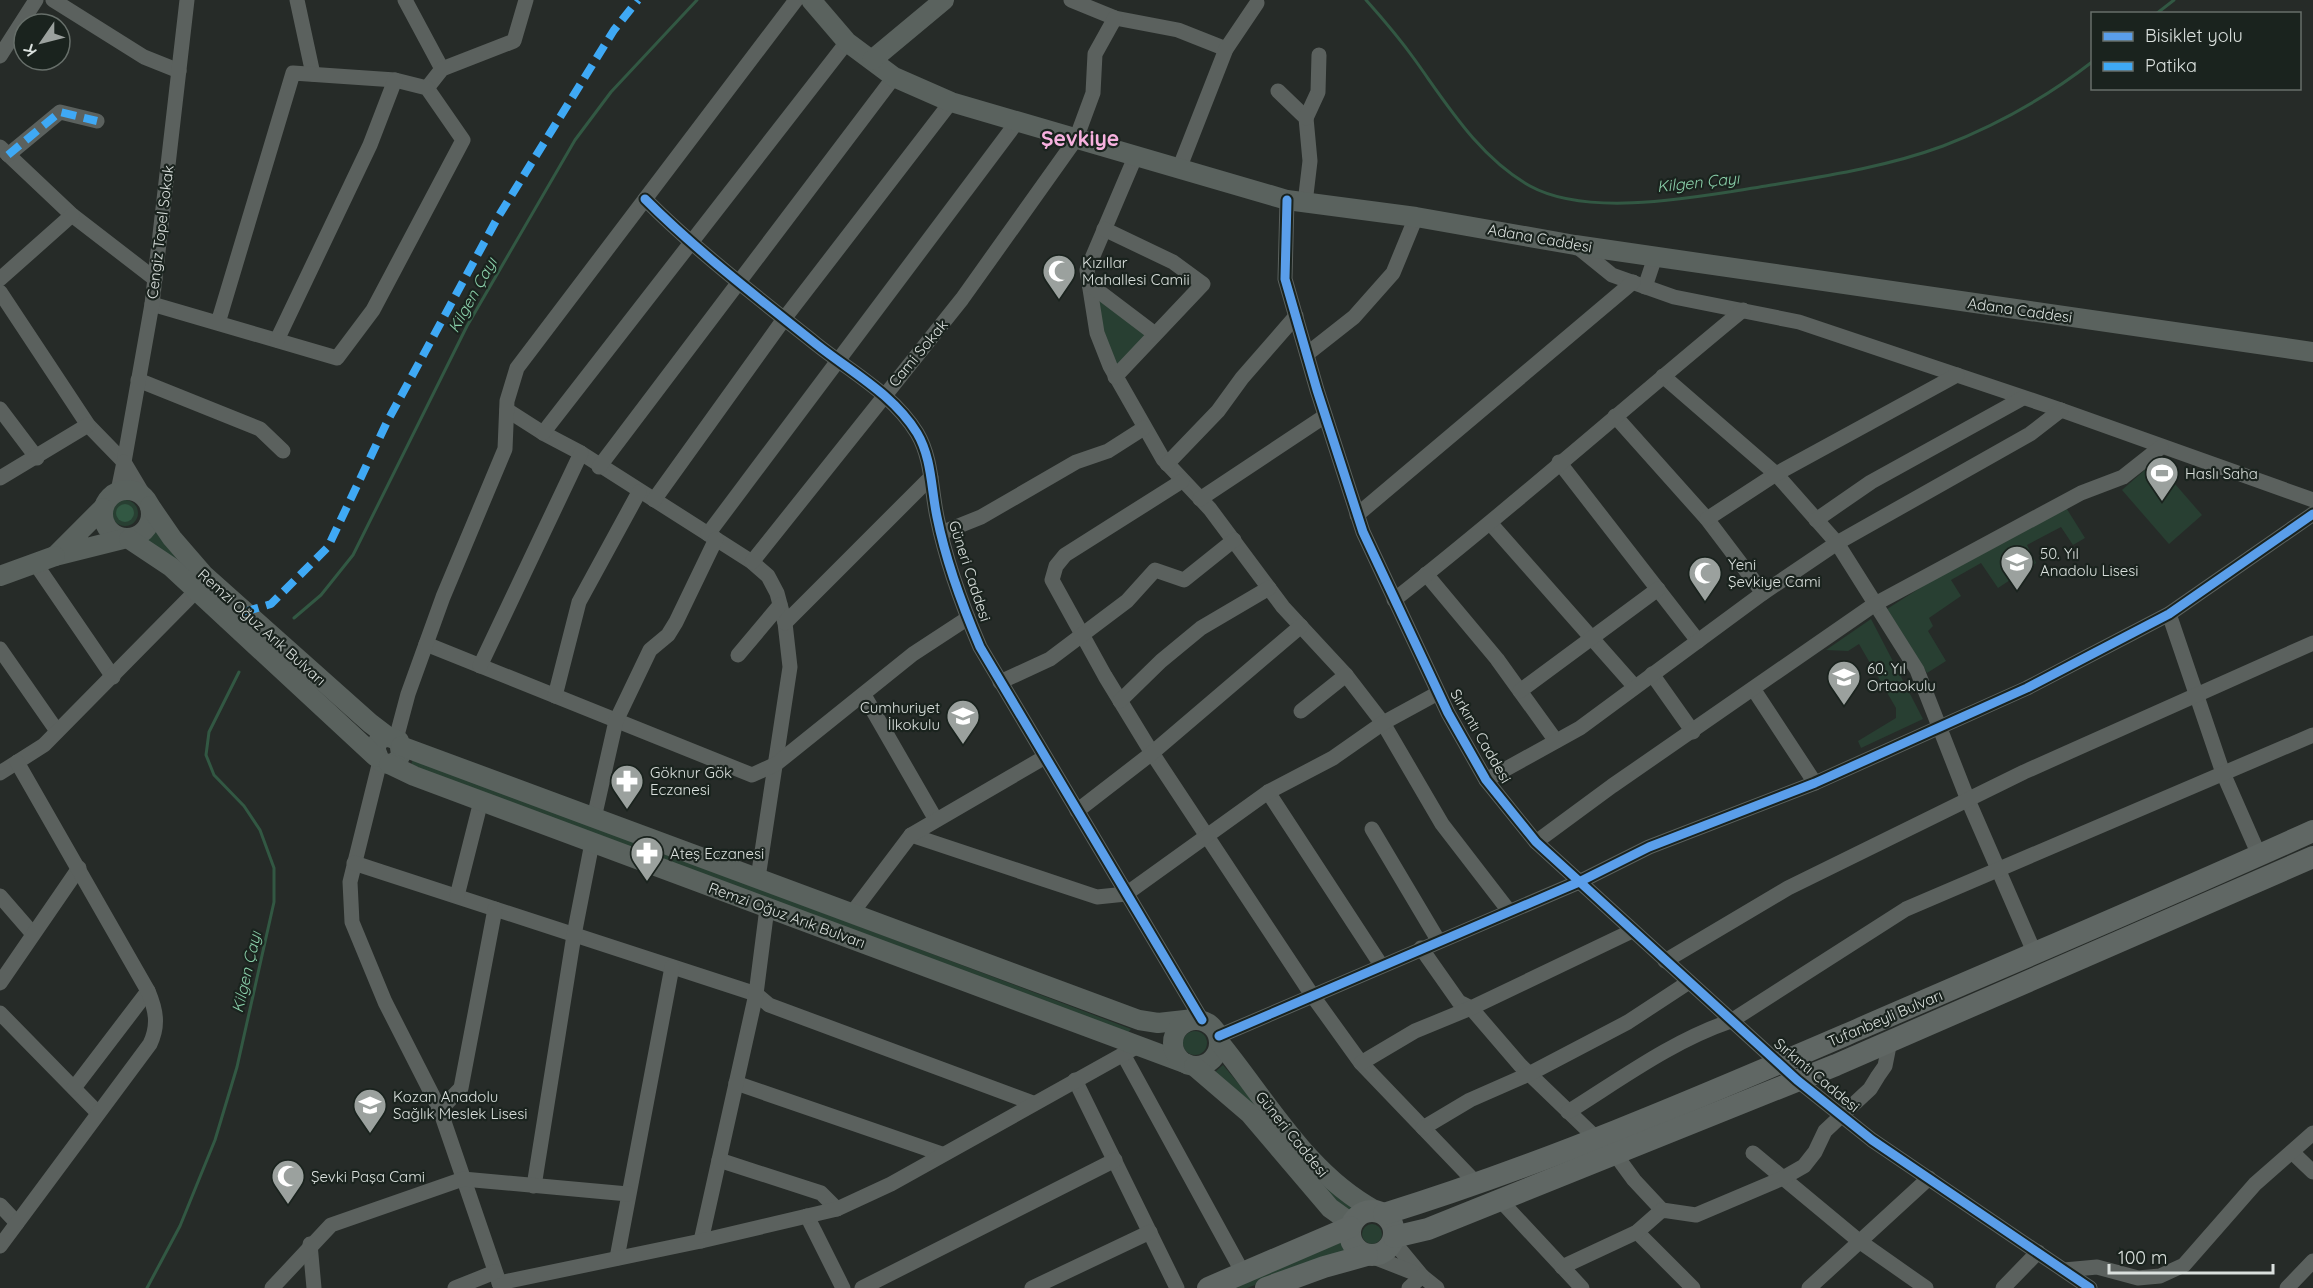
<svg xmlns="http://www.w3.org/2000/svg" width="2313" height="1288" viewBox="0 0 2313 1288" font-family="Quicksand,sans-serif">
<style>
.green{fill:#283f32}
.water{fill:#325843}
.lines{fill:none;stroke-linecap:round;stroke-linejoin:round}
.stream{stroke:#325843;stroke-width:3}
.minor{stroke:#5b615e;stroke-width:15}
.major{stroke:#5a625e;stroke-width:20}
.highway{stroke:#606764;stroke-width:22}
.quiet{stroke:#3fa9f5;stroke-width:8;stroke-dasharray:15 8;stroke-linecap:butt}
.cycleway-casing{stroke:#1a231e;stroke-width:13}
.cycleway{stroke:#5a9eea;stroke-width:9}
.labels{text-anchor:middle;dominant-baseline:central;stroke-width:4.5;stroke-linejoin:round;paint-order:stroke}
.street-label{font-size:15px;fill:#dae0dd;stroke:#1a231e}
.poi-label{font-size:15px;fill:#dae0dd;stroke:#1a231e;text-anchor:start}
.water-label{font-size:16px;font-style:italic;fill:#8bd1ab;stroke:#1a231e}
.district-label{font-size:21px;font-weight:bold;fill:#f7b1df;stroke:#1a231e}
</style>
<rect width="100%" height="100%" fill="#262b28"/>
<g class="green">
<polygon points="1096,294 1148,335 1119,369 1107,350"/>
<polygon points="2155,461 2202,515 2169,544 2122,490"/>
<circle cx="125" cy="513" r="13"/>
<polygon points="2065,506 2085,538 2073,545 2061,527 2027,545 2036,563 1998,588 1981,563 1951,580 1961,596 1929,618 1933,626 1928,631 1946,661 1927,673 1887,609 1945,572"/>
<polygon points="154,529 180,563 140,542"/>
<polygon points="1871,619 1923,719 1861,748 1858,741 1896,718 1896,708 1859,644 1848,651 1826,650"/>
<polygon points="413,758 1131,1029 1128,1033 411,765"/>
<circle cx="1195" cy="1043" r="12"/>
<polygon points="1223,1065 1321,1182 1361,1211 1347,1219 1215,1072"/>
<circle cx="1372" cy="1234" r="10"/>
<polygon points="1341,1237 1347,1251 1247,1288 1226,1288"/>
</g>
<circle class="water" cx="125" cy="513" r="9"/>
<g class="lines">
<g class="stream">
<path d="M1366 0C1383 19 1400 39 1415 60 1448 106 1479 157 1530 186 1590 219 1701 196 1766 186 1826 176 1886 167 1943 146 1997 125 2047 97 2092 62"/>
<polyline points="2156,14 2174,0"/>
<polyline points="294,618 321,595 353,555 467,326 575,140 611,92 697,0"/>
<polyline points="147,1288 180,1226 215,1140 237,1067 274,902 274,868 260,830 244,806 214,775 206,755 209,732 239,672"/>
</g>
<g class="minor">
<polyline points="53,0 144,57 179,71"/>
<polyline points="297,0 313,74"/>
<polyline points="405,0 442,69"/>
<polyline points="1071,0 1115,18 1178,30 1226,49"/>
<polyline points="0,56 36,0"/>
<polyline points="427,88 442,69 514,41 526,0"/>
<polyline points="1278,91 1306,118 1310,161 1305,203"/>
<polyline points="1306,118 1318,92 1319,55"/>
<polyline points="0,147 72,215 155,279"/>
<polyline points="8,155 60,112 97,121"/>
<polyline points="1136,155 1087,270 1097,333 1110,366 1163,459 1210,509 1283,607 1346,675 1383,723 1442,824 1509,911"/>
<polyline points="1179,169 1226,49 1257,3"/>
<path d="M645 199C698 252 757 297 816 344 851 372 893 394 917 433 932 458 931 489 937 517 946 562 962 605 980 647L1202 1020"/>
<polyline points="1287,200 1285,279 1317,390 1363,532 1448,713 1486,780 1536,842 1797,1080 1872,1140 2090,1288"/>
<polyline points="1104,229 1173,262 1203,284 1115,377"/>
<polyline points="1575,245 1612,275 1674,297 1799,322 2061,410 2313,500"/>
<polyline points="0,279 72,215"/>
<polyline points="1089,284 1155,334"/>
<polyline points="1645,287 1655,257"/>
<polyline points="0,292 88,425 124,462"/>
<polyline points="152,304 337,358 373,310 463,140 427,88 395,80 293,73 218,323"/>
<polyline points="277,340 370,145 395,80"/>
<polyline points="1307,354 1354,317 1393,273 1416,217"/>
<polyline points="1663,376 1776,474 1837,543 1917,670 1968,800 2035,954"/>
<polyline points="138,380 260,429 283,451"/>
<polyline points="0,409 37,458"/>
<polyline points="507,410 543,433 581,453 752,562 768,576 777,593 785,623 790,667 758,878"/>
<polyline points="1615,416 1707,519 1763,593"/>
<polyline points="543,433 847,42"/>
<polyline points="124,462 152,304 187,0"/>
<polyline points="1559,462 1698,641"/>
<polyline points="1167,464 1218,411 1242,378 1296,316"/>
<polyline points="599,467 894,77"/>
<polyline points="0,478 88,425"/>
<polyline points="1182,481 1065,555 1056,566 1052,580 1105,676 1152,753 1312,995 1361,1063 1477,1184"/>
<polyline points="118,491 124,462 146,499"/>
<polyline points="1200,499 1325,416"/>
<polyline points="654,500 784,319 951,102"/>
<polyline points="1357,515 1633,282"/>
<polyline points="1707,519 1776,474 1957,375"/>
<polyline points="1816,520 1871,482 2023,398"/>
<polyline points="1491,524 1635,687"/>
<polyline points="941,533 981,517 1076,462 1108,451 1144,428"/>
<polyline points="708,534 1017,122"/>
<polyline points="752,562 962,299 1076,139 1093,93 1095,54 1115,18"/>
<polyline points="35,563 113,677"/>
<polyline points="1426,574 1497,659 1556,741"/>
<path d="M1394 600C1513 507 1626 406 1743 310"/>
<polyline points="2169,614 2223,773 2259,855"/>
<polyline points="785,623 931,477"/>
<polyline points="426,644 752,775 776,764 913,654 968,618"/>
<polyline points="0,649 57,731"/>
<polyline points="738,655 780,605"/>
<polyline points="480,666 581,453"/>
<polyline points="1652,674 1693,732"/>
<polyline points="1000,682 1050,659 1127,601 1155,570 1184,580 1234,540"/>
<polyline points="1754,690 1815,783"/>
<polyline points="1520,691 1658,589"/>
<polyline points="864,695 936,820"/>
<polyline points="555,696 579,602 639,492"/>
<polyline points="1120,701 1161,661 1201,628 1269,588"/>
<polyline points="1301,711 1346,675"/>
<polyline points="396,739 408,694 443,597 505,449 507,401 517,368 796,0"/>
<polyline points="380,761 350,882 352,922 385,1002 440,1110 501,1288"/>
<polyline points="0,773 44,745 196,591"/>
<polyline points="1486,780 1580,728 1763,593 1837,543 2030,434 2061,410"/>
<polyline points="1268,792 1381,965"/>
<polyline points="1077,811 1152,753 1301,626"/>
<polyline points="594,818 616,721 650,650 668,635 676,622 716,539"/>
<polyline points="1372,829 1438,940"/>
<polyline points="911,835 1097,897 1126,894 1268,792 1333,758 1383,723 1438,693"/>
<polyline points="1536,842 1612,786 1875,604 2081,493 2123,477 2161,447"/>
<polyline points="354,863 756,994 769,1005 1033,1103"/>
<polyline points="0,896 33,934"/>
<polyline points="457,896 481,801"/>
<polyline points="852,913 911,835 1045,757"/>
<polyline points="1421,948 1459,1002 1471,1008 1520,1065 1596,1138"/>
<polyline points="1665,961 1788,888 2024,772 2313,643"/>
<polyline points="0,983 79,868"/>
<polyline points="0,1013 98,1113"/>
<polyline points="1219,1036 1579,882 1649,847 1815,783 2027,688 2169,614 2313,514"/>
<polyline points="1123,1054 1243,1273"/>
<polyline points="1361,1063 1415,1031 1471,1008 1632,931"/>
<polyline points="1075,1080 1177,1288"/>
<polyline points="736,1083 942,1154"/>
<polyline points="74,1088 148,991"/>
<polyline points="440,1110 461,1088 495,909"/>
<path d="M1568 1112C1621 1079 1672 1041 1731 1021L1906 909 2313 735"/>
<polyline points="1423,1128 1470,1100 1529,1074 1628,1022 1689,982"/>
<polyline points="2292,1152 2313,1172"/>
<polyline points="1753,1153 1859,1241 1926,1288"/>
<polyline points="1615,1154 1634,1180 1662,1210"/>
<polyline points="719,1160 821,1193 837,1209"/>
<polyline points="534,1186 574,935 592,843"/>
<polyline points="1500,1200 1582,1288"/>
<polyline points="0,1205 17,1223"/>
<polyline points="807,1216 843,1288"/>
<polyline points="1637,1232 1693,1288"/>
<polyline points="701,1241 756,994 767,908"/>
<polyline points="1393,1241 1422,1276 1437,1288"/>
<polyline points="310,1244 314,1288"/>
<path d="M0 1246 150 1044C159 1025 156 1010 148 991L17 762"/>
<polyline points="1371,1256 1422,1276"/>
<polyline points="617,1258 672,967"/>
<polyline points="1562,1267 1637,1232 1662,1210 1696,1215 1783,1178 1804,1166 1815,1152 1825,1131 1870,1089 1878,1076 1885,1066 1890,1041"/>
<polyline points="2064,1270 2097,1267 2138,1278 2160,1276 2184,1265 2255,1184 2313,1133"/>
<polyline points="499,1283 701,1241 837,1209 891,1184 1138,1046"/>
<polyline points="272,1288 331,1225 463,1179 628,1194"/>
<polyline points="455,1288 495,1272"/>
<polyline points="862,1288 1115,1160"/>
<polyline points="1032,1288 1150,1232"/>
<polyline points="1409,1288 1422,1276"/>
<polyline points="1809,1288 1929,1178"/>
<polyline points="2003,1288 2038,1252"/>
<polyline points="2287,1288 2313,1261"/>
</g>
<g class="major">
<polyline points="811,0 847,42 894,77 951,102 1287,200 1416,217 1575,245 2313,352"/>
<polyline points="872,60 944,0"/>
<circle cx="127" cy="514" r="24"/>
<path d="M150 506 172 538 204 575 370 723 387 736 399 741 401 754C397 764 389 766 380 761L375 748 379 740 387 736"/>
<polyline points="103,508 55,556 123,539"/>
<polyline points="129,539 171,567 376,757"/>
<polyline points="0,576 55,556"/>
<polyline points="401,746 1139,1020 1158,1023 1194,1019"/>
<polyline points="389,764 414,776 1187,1064"/>
<circle cx="1196" cy="1043" r="23"/>
<path d="M1220 1043C1268 1102 1307 1174 1376 1211"/>
<polyline points="1194,1066 1250,1114 1330,1208 1351,1223"/>
</g>
<g class="highway">
<circle cx="1372" cy="1233" r="22"/>
<path d="M1384 1214C1546 1164 1703 1096 1859 1029 2011 963 2163 899 2313 831"/>
<polyline points="1394,1237 1428,1229 1836,1065 2313,857"/>
<polyline points="1208,1288 1350,1227"/>
<polyline points="1266,1288 1324,1267 1367,1255"/>
</g>
<g class="quiet">
<polyline points="8,155 60,112 97,121"/>
<polyline points="244,612 271,604 328,547 387,422 498,217 614,30 638,0"/>
</g>
<defs>
<g id="cycleway">
<path d="M645 199C698 252 757 297 816 344 851 372 893 394 917 433 932 458 931 489 937 517 946 562 962 605 980 647L1202 1020"/>
<polyline points="1287,200 1285,279 1317,390 1363,532 1448,713 1486,780 1536,842 1797,1080 1872,1140 2090,1288"/>
<polyline points="1219,1036 1579,882 1649,847 1815,783 2027,688 2169,614 2313,514"/>
</g>
</defs>
<use href="#cycleway" class="cycleway-casing"/>
<use href="#cycleway" class="cycleway"/>
</g>
<defs>
<symbol id="mosque-pin" viewBox="-11 -11 22 30"><path d="M0 17L-7.5 6A9.5 9.5 0 1 1 7.5 6Z" fill="#9ba19e" stroke="#1a231e"/><path d="M3.5-4.9A6 6 0 1 0 3.5 4.9A5 5 0 1 1 3.5-4.9Z" fill="#fff"/></symbol>
<symbol id="stadium-pin" viewBox="-11 -11 22 30"><path d="M0 17L-7.5 6A9.5 9.5 0 1 1 7.5 6Z" fill="#9ba19e" stroke="#1a231e"/><path d="M0-5a6.5 5 0 1 0 0 10a6.5 5 0 1 0 0-10ZM-3.5-1.8h7v3.6h-7Z" fill="#fff"/></symbol>
<symbol id="school-pin" viewBox="-11 -11 22 30"><path d="M0 17L-7.5 6A9.5 9.5 0 1 1 7.5 6Z" fill="#9ba19e" stroke="#1a231e"/><path d="M0-5L7-2L0 1L-7-2ZM-4 1L0 2.5L4 1V4Q0 6-4 4Z" fill="#fff"/></symbol>
<symbol id="pharmacy-pin" viewBox="-11 -11 22 30"><path d="M0 17L-7.5 6A9.5 9.5 0 1 1 7.5 6Z" fill="#9ba19e" stroke="#1a231e"/><path d="M-2-6h4v4h4v4h-4v4h-4v-4h-4v-4h4Z" fill="#fff"/></symbol>
</defs>
<g fill-rule="evenodd">
<use href="#mosque-pin" x="1040" y="252" width="38" height="52"/>
<use href="#stadium-pin" x="2143" y="454" width="38" height="52"/>
<use href="#school-pin" x="1998" y="543" width="38" height="52"/>
<use href="#mosque-pin" x="1686" y="554" width="38" height="52"/>
<use href="#school-pin" x="1825" y="658" width="38" height="52"/>
<use href="#school-pin" x="944" y="697" width="38" height="52"/>
<use href="#pharmacy-pin" x="608" y="762" width="38" height="52"/>
<use href="#pharmacy-pin" x="628" y="834" width="38" height="52"/>
<use href="#school-pin" x="351" y="1086" width="38" height="52"/>
<use href="#mosque-pin" x="269" y="1157" width="38" height="52"/>
</g>
<g class="labels">
<g class="street-label">
<text transform="translate(160 232) rotate(-83)">Cengiz Topel Sokak</text>
<text transform="translate(1540 238) rotate(10)">Adana Caddesi</text>
<text transform="translate(2020 310) rotate(8)">Adana Caddesi</text>
<text transform="translate(918 353) rotate(-50)">Cami Sokak</text>
<text transform="translate(970 571) rotate(72)">Güneri Caddesi</text>
<text transform="translate(262 627) rotate(42)">Remzi Oğuz Arık Bulvarı</text>
<text transform="translate(1481 736) rotate(60)">Sırkıntı Caddesi</text>
<text transform="translate(787 915) rotate(20)">Remzi Oğuz Arık Bulvarı</text>
<text transform="translate(1885 1018) rotate(-23)">Tufanbeyli Bulvarı</text>
<text transform="translate(1817 1075) rotate(40)">Sırkıntı Caddesi</text>
<text transform="translate(1292 1134) rotate(51)">Güneri Caddesi</text>
</g>
<g class="poi-label">
<text x="1082" y="262">Kızıllar<tspan x="1082" dy="17">Mahallesi Camii</tspan></text>
<text x="2185" y="473">Haslı Saha</text>
<text x="2040" y="553">50. Yıl<tspan x="2040" dy="17">Anadolu Lisesi</tspan></text>
<text x="1728" y="564">Yeni<tspan x="1728" dy="17">Şevkiye Cami</tspan></text>
<text x="1867" y="668">60. Yıl<tspan x="1867" dy="17">Ortaokulu</tspan></text>
<text x="940" y="707" text-anchor="end">Cumhuriyet<tspan x="940" dy="17">İlkokulu</tspan></text>
<text x="650" y="772">Göknur Gök<tspan x="650" dy="17">Eczanesi</tspan></text>
<text x="670" y="853">Ateş Eczanesi</text>
<text x="393" y="1096">Kozan Anadolu<tspan x="393" dy="17">Sağlık Meslek Lisesi</tspan></text>
<text x="311" y="1176">Şevki Paşa Cami</text>
</g>
<g class="water-label">
<text transform="translate(1698 182) rotate(-6)">Kilgen Çayı</text>
<text transform="translate(472 295) rotate(-61)">Kilgen Çayı</text>
<text transform="translate(246 972) rotate(-77)">Kilgen Çayı</text>
</g>
<g class="district-label">
<text x="1080" y="138">Şevkiye</text>
</g>
</g>
<rect x="2091" y="12" width="210" height="78" fill="#1a231e" stroke="#676f6a" stroke-width="1.5"/>
<rect x="2103" y="32" width="30" height="9" fill="#5a9eea" stroke="#676f6a" stroke-width="1.5"/>
<text x="2145" y="42" font-size="18" fill="#dae0dd">Bisiklet yolu</text>
<rect x="2103" y="62" width="30" height="9" fill="#3fa9f5" stroke="#676f6a" stroke-width="1.5"/>
<text x="2145" y="72" font-size="18" fill="#dae0dd">Patika</text>
<g transform="translate(42 42) rotate(235)"><circle r="28" fill="#1a231e" stroke="#676f6a" stroke-width="1.5"/>
<path d="M0-4.5L10 22L0 15L-10 22Z" fill="#9ba19e"/>
<text y="-9" font-size="16" font-weight="bold" text-anchor="middle" fill="#dae0dd">K</text>
</g>
<path d="M2109 1264v9h164v-9" fill="none" stroke="#dae0dd" stroke-width="3"/>
<text x="2118" y="1264" font-size="18" fill="#dae0dd" stroke="#1a231e" stroke-width="4.5" paint-order="stroke">100 m</text>
</svg>
